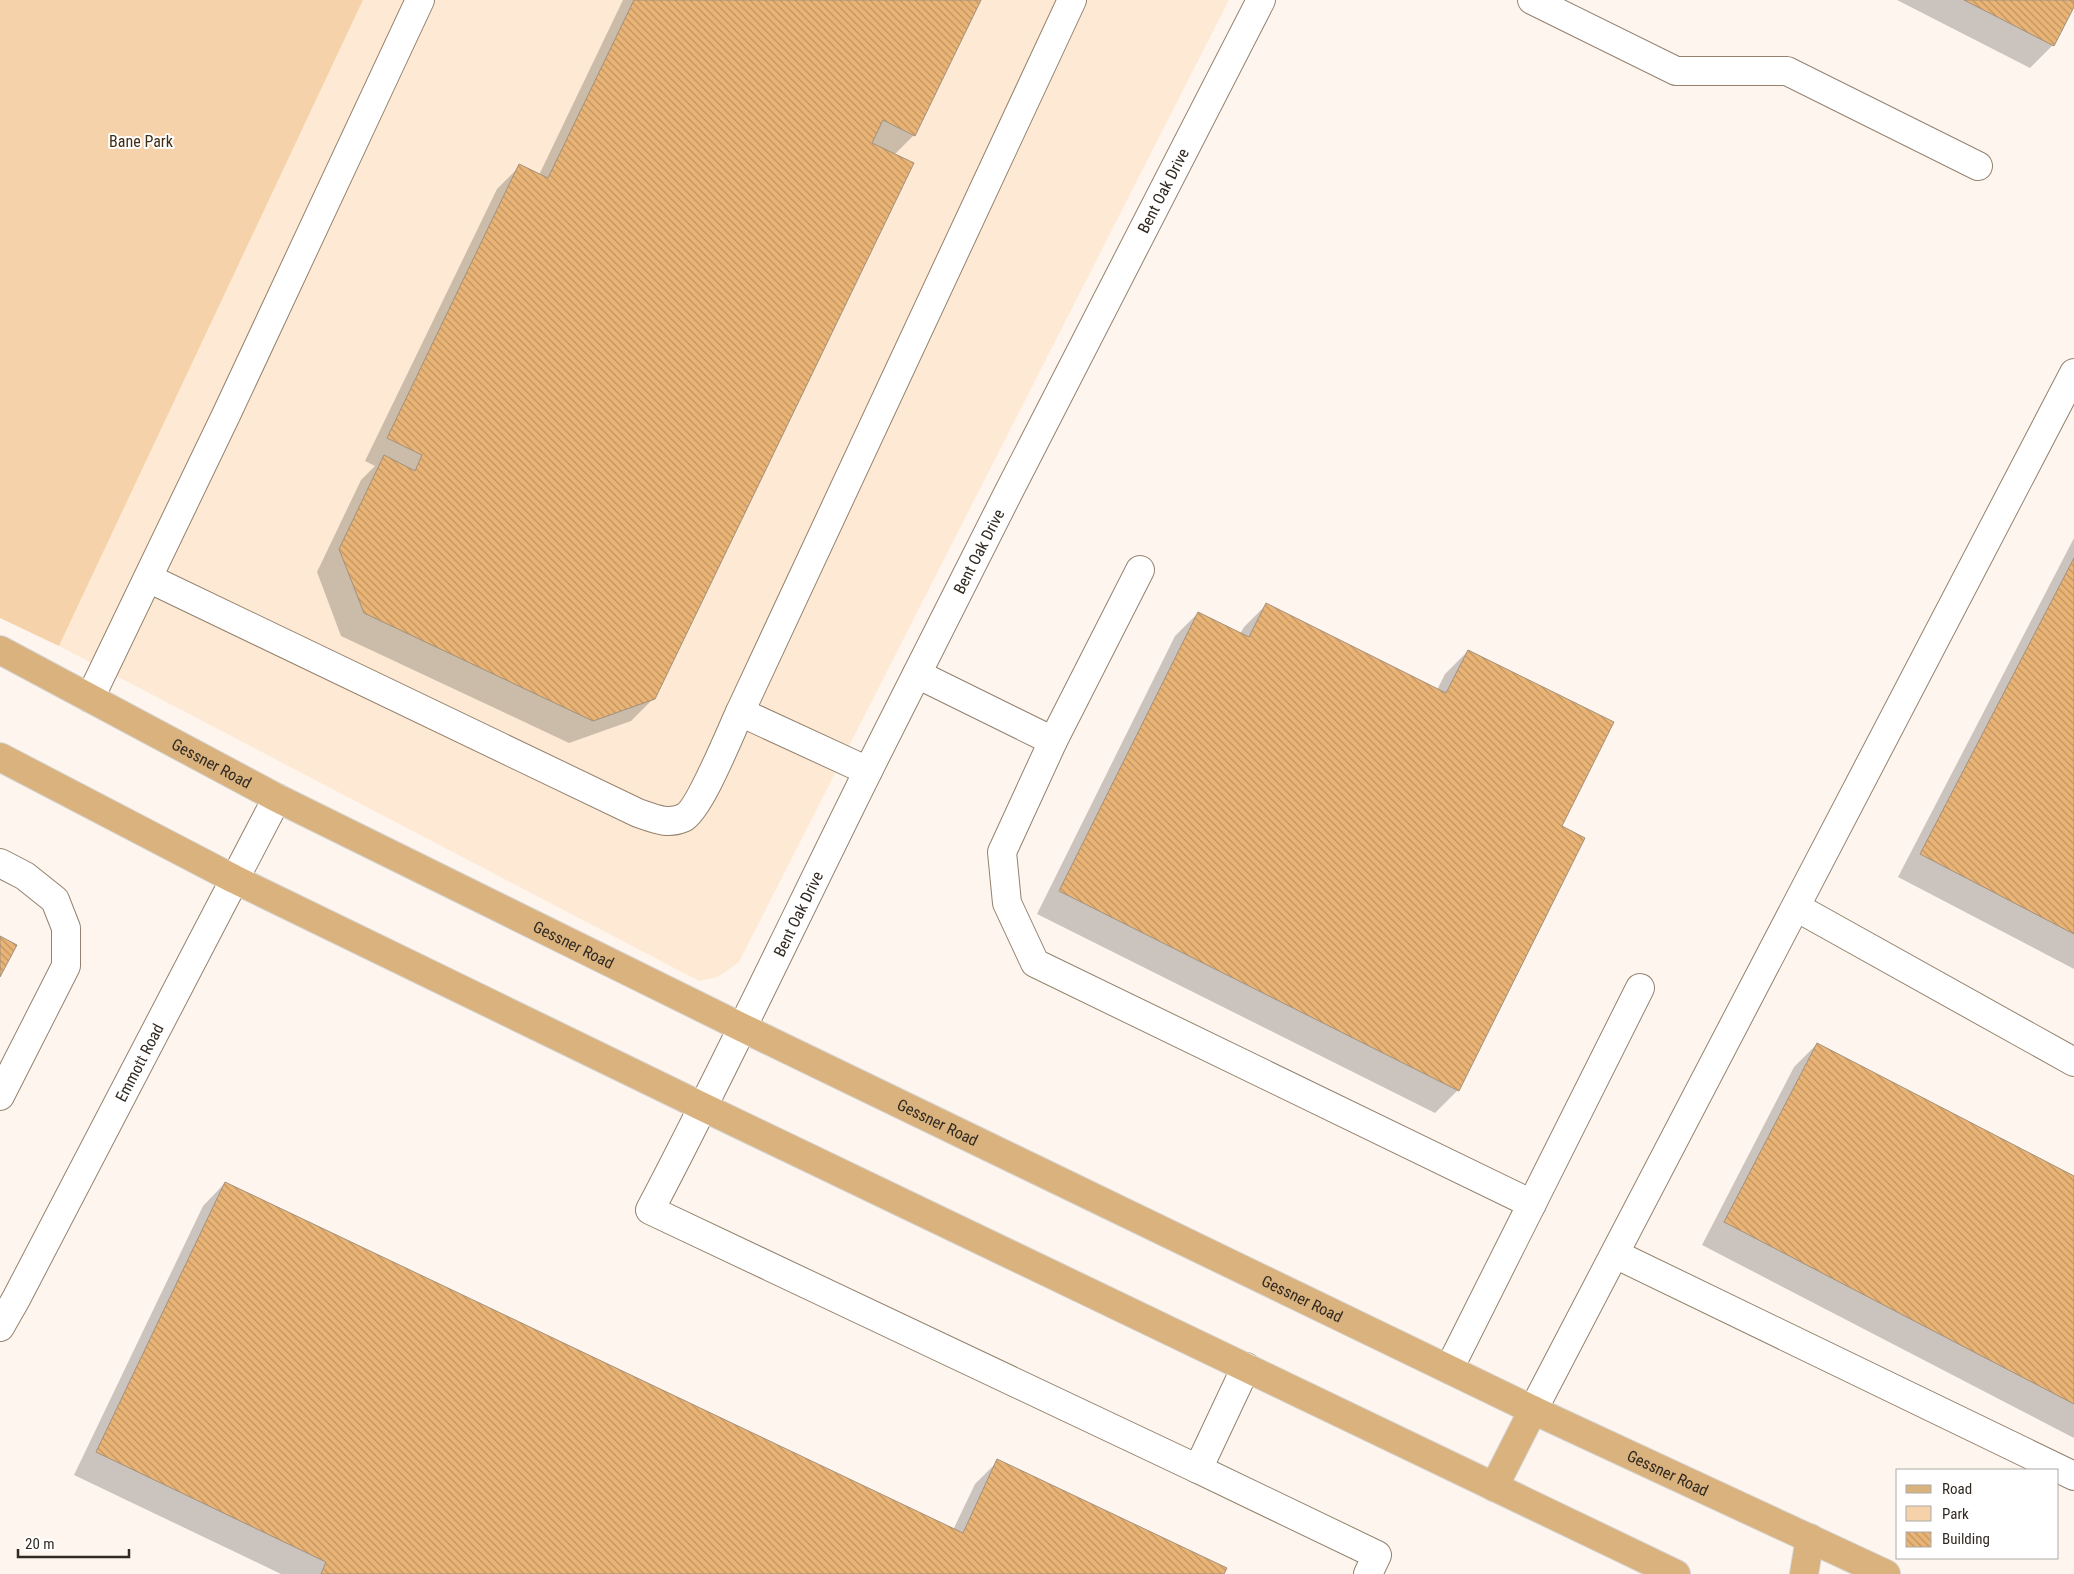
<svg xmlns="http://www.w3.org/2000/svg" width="2074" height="1574" viewBox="0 0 2074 1574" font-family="'Roboto Condensed',sans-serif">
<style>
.built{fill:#feead4}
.green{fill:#f5d2aa}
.shadow{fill:#0003}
.building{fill:url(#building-back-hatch);stroke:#a2917d}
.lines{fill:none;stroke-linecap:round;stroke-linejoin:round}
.minor-casing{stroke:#94826f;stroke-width:30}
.major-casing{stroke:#d6d4d3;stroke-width:30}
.minor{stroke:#fff;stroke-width:28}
.major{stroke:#d9b27e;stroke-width:28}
.labels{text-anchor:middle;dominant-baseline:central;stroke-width:4;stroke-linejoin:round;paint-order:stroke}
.park-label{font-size:16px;fill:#432d12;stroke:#fff}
.street-label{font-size:16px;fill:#312a22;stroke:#fff}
</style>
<defs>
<pattern id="building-back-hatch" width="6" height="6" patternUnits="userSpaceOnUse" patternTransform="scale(1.25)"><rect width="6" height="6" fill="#eab476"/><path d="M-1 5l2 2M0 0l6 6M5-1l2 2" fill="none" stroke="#be9360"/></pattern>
</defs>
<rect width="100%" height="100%" fill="#fef6ee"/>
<polygon class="built" points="363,0 1229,0 739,962 718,977 699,981 59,646"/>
<polygon class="green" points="0,0 363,0 59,646 0,618"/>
<g class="shadow">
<polygon points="623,0 979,0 914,135 894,155 654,698 631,721 569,743 341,636 317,572 361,480 375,466 365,461 497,189 520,166 539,175"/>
<polygon points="1897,0 2074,0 2074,4 2053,45 2030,68"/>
<polygon points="2074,538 2074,969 1898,877"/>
<polygon points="1267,604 1437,690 1445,674 1468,651 1458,1090 1435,1113 1037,914 1175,636 1198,613 1240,634 1244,627"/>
<polygon points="1817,1044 2074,1178 2074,1438 1702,1245 1794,1067"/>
<polygon points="225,1183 953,1530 975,1484 998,1461 1223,1574 281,1574 74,1475 203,1206"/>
</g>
<g class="building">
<polygon points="634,0 981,0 915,136 883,120 872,143 914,163 655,699 593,721 364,613 339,549 384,455 415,471 422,455 387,438 519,164 548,178"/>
<polygon points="1964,0 2074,0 2074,7 2054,46"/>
<polygon points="2074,558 2074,934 1920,854"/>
<polygon points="1266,603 1446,693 1468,650 1614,722 1562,826 1585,838 1459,1091 1059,891 1198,612 1249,637"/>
<polygon points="0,936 17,945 0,977"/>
<polygon points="1817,1043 2074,1176 2074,1404 1724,1222"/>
<polygon points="225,1182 963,1533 997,1459 1227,1568 1224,1574 321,1574 326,1562 96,1452"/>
</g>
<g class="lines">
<defs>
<g id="minor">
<polyline points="1532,0 1676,71 1787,71 1978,166"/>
<polyline points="1140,570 1053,741 1002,852 1007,903 1035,963 1532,1204"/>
<path d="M148 578 638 813C653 818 667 825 683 818 699 811 731 731 740 712L868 771"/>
<polyline points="917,674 1053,741"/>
<polyline points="90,698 227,413 420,0"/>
<polyline points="740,712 1072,0"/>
<polyline points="0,863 25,876 55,900 66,928 66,966 0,1096"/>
<polyline points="1796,907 2074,1062"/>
<polyline points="1615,1254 2074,1476"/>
<path id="s1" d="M0 1327 16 1299 277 798"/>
<path id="s2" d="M1246 1367 1198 1469 650 1210C729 1060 801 905 877 753 1003 501 1132 250 1261 0"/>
<polyline points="1449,1369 1640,988"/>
<polyline points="1533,1410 2074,373"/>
<polyline points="1198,1469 1377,1555 1368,1574"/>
</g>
<g id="major">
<path id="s3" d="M0 650 277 798 743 1028 1533 1410 1886 1574"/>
<polyline points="0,757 234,879 703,1107 1676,1574"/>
<polyline points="1494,1487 1533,1410"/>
<polyline points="1804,1574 1810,1538"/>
</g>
</defs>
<use href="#minor" class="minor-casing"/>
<use href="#major" class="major-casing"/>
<use href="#minor" class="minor"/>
<use href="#major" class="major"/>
</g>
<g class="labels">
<g class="park-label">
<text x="141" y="141">Bane Park</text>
</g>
<g class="street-label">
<text stroke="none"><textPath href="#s2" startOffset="1860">Bent Oak Drive</textPath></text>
<text stroke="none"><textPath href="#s2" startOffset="1455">Bent Oak Drive</textPath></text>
<text stroke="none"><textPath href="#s3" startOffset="240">Gessner Road</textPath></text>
<text stroke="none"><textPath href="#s2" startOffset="1050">Bent Oak Drive</textPath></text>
<text stroke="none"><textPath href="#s3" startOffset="645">Gessner Road</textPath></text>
<text stroke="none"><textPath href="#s1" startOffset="299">Emmott Road</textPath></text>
<text stroke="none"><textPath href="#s3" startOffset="1050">Gessner Road</textPath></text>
<text stroke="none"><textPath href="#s3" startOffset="1455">Gessner Road</textPath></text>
<text stroke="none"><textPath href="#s3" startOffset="1860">Gessner Road</textPath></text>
</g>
</g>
<rect x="1896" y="1469" width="162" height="90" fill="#ffffff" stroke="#adaaa7"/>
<rect x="1906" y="1485" width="25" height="8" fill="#d9b27e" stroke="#adaaa7"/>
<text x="1942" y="1494" font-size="15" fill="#312a22">Road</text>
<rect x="1906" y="1506" width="25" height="15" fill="#f5d2aa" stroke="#adaaa7"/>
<text x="1942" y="1519" font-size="15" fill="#312a22">Park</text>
<rect x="1906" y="1532" width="25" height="15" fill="url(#building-back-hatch)" stroke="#adaaa7"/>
<text x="1942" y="1544" font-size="15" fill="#312a22">Building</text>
<path d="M18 1549v8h111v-8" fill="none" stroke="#312a22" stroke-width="2.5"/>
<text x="25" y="1549" font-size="15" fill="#312a22" stroke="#ffffff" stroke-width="4" paint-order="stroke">20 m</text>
</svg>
